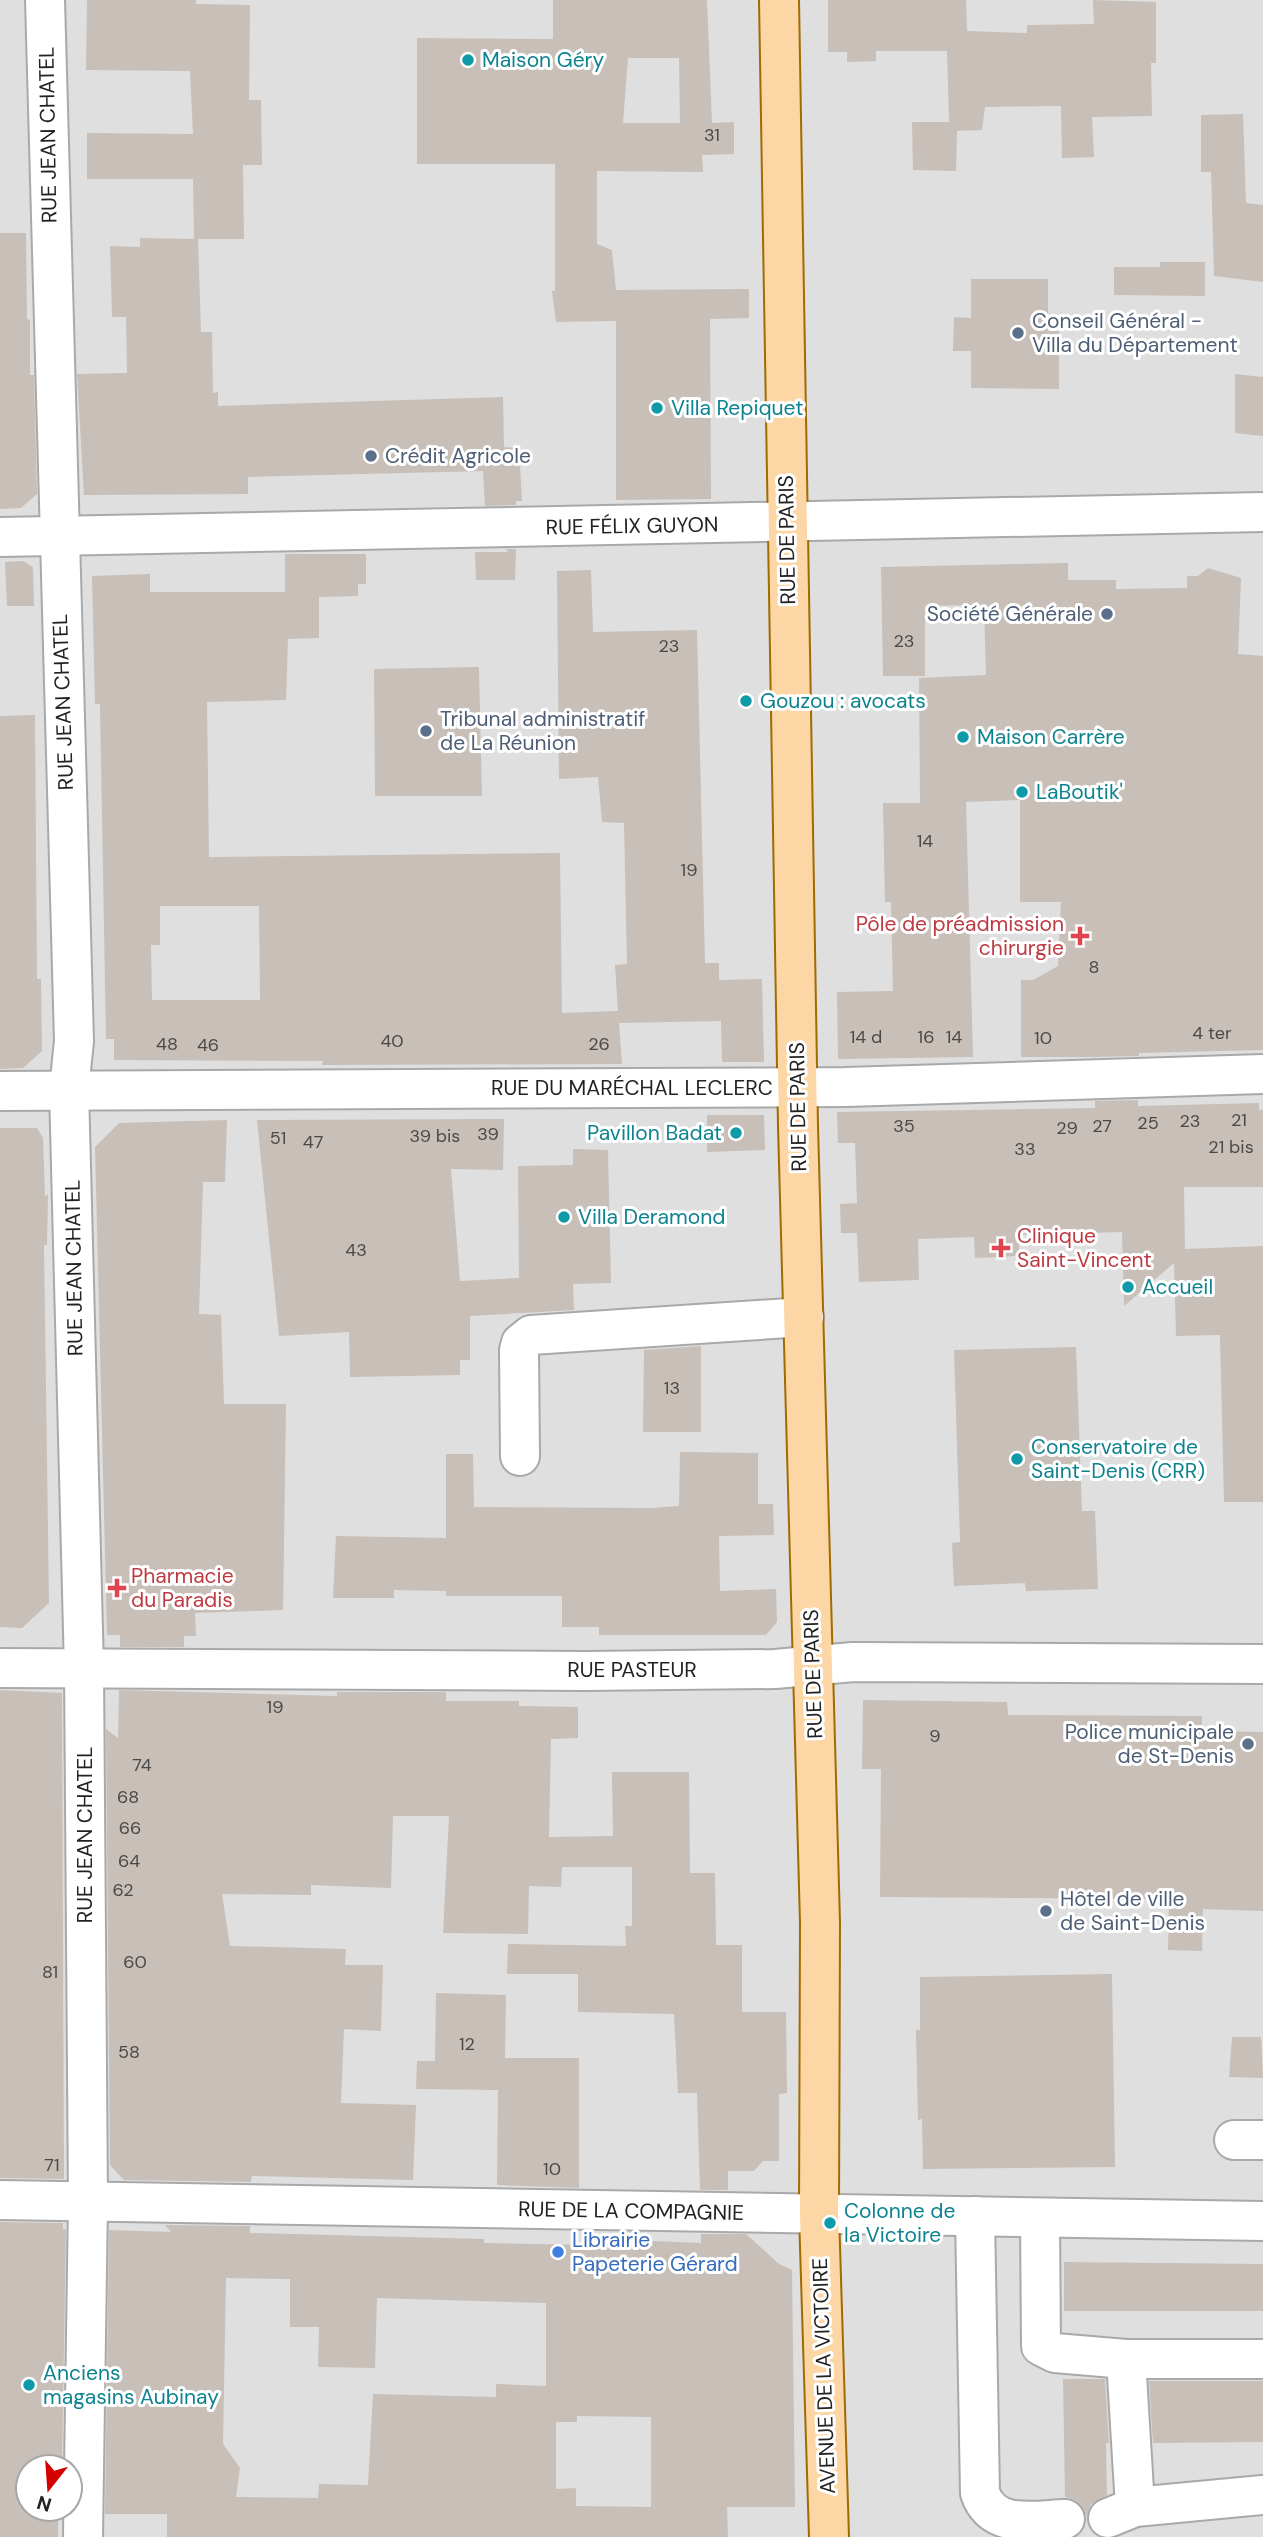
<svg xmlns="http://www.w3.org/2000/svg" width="1263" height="2537" viewBox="0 0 1263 2537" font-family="'DM Sans',sans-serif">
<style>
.residential{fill:#e0dfdf;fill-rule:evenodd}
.building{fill:#c7bfb8;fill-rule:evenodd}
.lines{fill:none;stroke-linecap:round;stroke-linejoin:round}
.minor-casing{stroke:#a9a9a9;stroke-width:42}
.major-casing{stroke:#a06b00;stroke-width:42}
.minor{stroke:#fff;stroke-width:38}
.major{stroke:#fcd6a4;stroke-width:38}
.culture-dot{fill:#0f9aa8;stroke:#fff;stroke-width:2.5}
.service-dot{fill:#5c6f8a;stroke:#fff;stroke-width:2.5}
.health-dot{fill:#e0444e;stroke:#fff;stroke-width:2.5}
.shop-dot{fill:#3f7fe0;stroke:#fff;stroke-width:2.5}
.labels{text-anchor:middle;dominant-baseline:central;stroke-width:6;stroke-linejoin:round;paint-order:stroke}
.number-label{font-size:18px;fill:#4b4948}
.culture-label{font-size:21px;fill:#0d838f;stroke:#fff;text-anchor:start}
.street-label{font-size:21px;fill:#222;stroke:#fff}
.service-label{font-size:21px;fill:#4e5e75;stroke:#fff;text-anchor:start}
.health-label{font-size:21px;fill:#be3a42;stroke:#fff;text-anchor:start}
.shop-label{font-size:21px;fill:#366cbe;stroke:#fff;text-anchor:start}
</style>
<rect width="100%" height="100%" fill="#f2efe9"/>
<path class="residential" d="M0 0H1263V2537H0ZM28 2467H70V2509H28Z"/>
<g class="building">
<polygon points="87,0 196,0 196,4 250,5 249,100 261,100 262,165 243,165 244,239 194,239 193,179 87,179 87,133 193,134 190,71 86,70"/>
<path d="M553 0H707L712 123 734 122V154L702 155 703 172 597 171V244L612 250 616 290 749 289V318L710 319 711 499 616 500V321L556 322 552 291H555V164H417V38L553 39ZM628 58H679L680 123H623Z"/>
<polygon points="828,0 966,0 967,31 1027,33 1027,25 1094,24 1093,0 1156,2 1156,63 1151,63 1152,116 1092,117 1094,157 1062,158 1061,106 985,107 982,130 957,131 956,171 913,170 912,122 949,122 947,51 876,51 876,61 847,62 847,52 828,52"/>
<polygon points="1243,114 1246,203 1263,205 1263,282 1214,276 1211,172 1201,172 1201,115"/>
<polygon points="0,233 26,233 27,319 30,320 30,375 34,375 37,494 21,508 0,509"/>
<polygon points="140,238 198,239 201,332 212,332 213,393 218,392 218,406 503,397 504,447 519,448 522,501 516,501 516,505 485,506 483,471 248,477 248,494 84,495 77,374 127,373 126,317 112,317 110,246 140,247"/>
<polygon points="1160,262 1205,262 1205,296 1114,295 1114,267 1160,267"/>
<polygon points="971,279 1048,279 1048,331 1059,331 1059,389 971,388 971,351 953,351 954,317 971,318"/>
<polygon points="1235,374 1263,377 1263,436 1235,433"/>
<polygon points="506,549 516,549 515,580 476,580 475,552 508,552"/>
<path d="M285 554H366V584H358V596L319 597V638L288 639 286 700 207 702 209 857 560 853 562 1013 618 1011 615 965 627 964 624 823 602 822 598 777 559 779 557 571 591 570 593 632 697 630 705 963H719V980L762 979 764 1062H722L721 1021 619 1023 622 1064 322 1065 323 1061 114 1060V1039H106L100 704H95L92 576 150 574V592H285ZM160 906H259L260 1000H152L151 945H160Z"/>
<polygon points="23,561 33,567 34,606 7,606 5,562"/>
<polygon points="1068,563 1068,580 1116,580 1116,589 1187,588 1187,576 1198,576 1208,568 1241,578 1238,654 1263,656 1263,1050 1139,1053 1139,1056 1094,1057 1021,1057 1021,980 1033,980 1058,966 1061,902 1020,902 1020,800 966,802 973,1057 838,1059 837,992 893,991 891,902 885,902 883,803 920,803 919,678 986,675 984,605 925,606 925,676 883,676 881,567"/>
<polygon points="479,667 482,796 375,796 374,669"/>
<polygon points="35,715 37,979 41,979 42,1051 23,1068 0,1069 0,716"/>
<polygon points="1138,1100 1138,1106 1259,1103 1259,1110 1263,1110 1263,1187 1184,1187 1185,1249 1263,1246 1263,1502 1224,1502 1220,1335 1176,1336 1174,1263 1124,1306 1122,1232 1019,1235 1019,1256 975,1258 974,1237 918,1239 919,1280 859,1282 857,1233 841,1233 840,1204 857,1203 855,1143 838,1143 837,1112 1095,1108 1095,1101"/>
<polygon points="707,1115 764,1115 765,1150 707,1152"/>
<polygon points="504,1119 503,1170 451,1169 460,1281 519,1278 518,1166 573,1165 573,1149 608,1150 611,1283 573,1284 574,1310 470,1316 470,1360 460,1360 460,1375 350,1377 349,1332 279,1336 257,1120"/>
<polygon points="227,1120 225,1182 203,1182 199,1314 221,1315 224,1404 286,1404 283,1610 195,1613 196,1636 184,1636 184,1647 120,1647 120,1635 107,1635 95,1147 119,1123"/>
<polygon points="0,1128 37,1128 43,1138 45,1197 48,1194 47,1245 44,1245 49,1603 22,1628 0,1627"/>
<polygon points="701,1346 701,1432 643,1432 644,1350"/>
<polygon points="1076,1347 1082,1511 1095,1511 1098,1589 1026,1591 1025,1583 954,1586 952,1543 960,1542 954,1350"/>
<polygon points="680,1452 758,1453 758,1504 773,1504 774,1535 719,1536 720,1591 776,1589 777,1622 766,1635 599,1635 599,1627 562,1627 562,1596 446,1596 446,1591 394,1590 394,1598 333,1598 336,1536 446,1538 446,1454 473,1454 474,1507 651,1508 679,1506"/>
<polygon points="0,1690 62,1693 64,2179 0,2178"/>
<polygon points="119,1690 337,1696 337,1692 446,1692 446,1701 519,1701 519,1706 578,1707 578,1738 551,1739 549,1837 613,1836 612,1772 689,1772 690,1873 715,1873 716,1945 742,1945 742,2012 786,2012 787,2093 779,2094 779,2161 763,2161 754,2171 728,2171 728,2190 700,2190 697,2093 678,2093 674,2014 578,2012 578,1974 507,1974 508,1944 626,1946 625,1926 632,1926 632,1867 562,1867 561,1887 529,1886 528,1934 443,1933 449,1816 393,1816 391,1888 311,1885 311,1895 222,1894 230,1946 346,1949 345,1965 383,1965 381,2031 344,2029 341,2103 416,2105 413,2180 252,2176 251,2182 124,2180 110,2165 106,1729 118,1738"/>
<polygon points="863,1700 1007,1702 1008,1715 1202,1716 1202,1731 1263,1732 1263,1911 1203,1909 1202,1951 1168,1950 1169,1899 880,1897 881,1769 862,1769"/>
<polygon points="1112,1974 1115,2167 923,2169 922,2119 918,2120 916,2030 920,2030 920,1977"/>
<polygon points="436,1993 506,1995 505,2058 579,2058 579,2188 497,2185 498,2090 416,2089 417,2061 435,2061"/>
<polygon points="1232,2037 1261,2037 1263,2078 1229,2077"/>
<polygon points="0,2222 63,2223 63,2229 66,2229 62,2467 28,2467 28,2509 62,2509 61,2514 58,2514 58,2537 0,2537"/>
<path d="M165 2225 250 2226V2233L484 2239V2243L653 2246 652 2241 701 2243V2234H746L779 2264 792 2270 795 2507H727L728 2537H167V2514H105L109 2230 171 2232ZM226 2278 290 2279V2327H319L318 2367 375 2368 377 2298 546 2303V2386L496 2384V2397L373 2394 368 2485 319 2484 318 2498 236 2497 240 2468 223 2444ZM577 2416 651 2417V2507L576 2506V2488L556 2489V2422H577Z"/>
<polygon points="1064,2262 1263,2264 1263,2311 1064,2311"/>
<polygon points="1063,2379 1105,2379 1109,2443 1106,2443 1107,2495 1091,2504 1086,2516 1075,2500 1065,2497"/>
<polygon points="1149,2381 1263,2381 1263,2442 1153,2443"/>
</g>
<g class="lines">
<defs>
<g id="minor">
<polyline points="45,0 74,1041 69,1089 84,1669 88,2202 83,2537"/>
<polyline points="0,537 1263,512"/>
<polyline points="0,1091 846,1087 1263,1074"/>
<polyline points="520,1456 519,1350 521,1343 531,1335 804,1317"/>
<polyline points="0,1668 585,1671 775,1669 853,1662 1263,1664"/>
<polyline points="1234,2140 1263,2140"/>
<polyline points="0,2200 1263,2221"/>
<path d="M975 2216 980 2493C993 2530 1034 2520 1065 2519"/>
<polyline points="1040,2218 1041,2346 1055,2353 1126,2359"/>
<polyline points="1135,2507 1126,2359 1263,2359"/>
<polyline points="1108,2518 1135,2507 1263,2495"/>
</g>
<polyline id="major" points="779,0 798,1126 820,1923 819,2214 829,2537"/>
</defs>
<use href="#minor" class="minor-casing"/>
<use href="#major" class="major-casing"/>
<use href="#minor" class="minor"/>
<use href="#major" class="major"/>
</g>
<g class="culture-dot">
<circle cx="468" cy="60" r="7"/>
<circle cx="657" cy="408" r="7"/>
<circle cx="746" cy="701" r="7"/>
<circle cx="963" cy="737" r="7"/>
<circle cx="1022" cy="792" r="7"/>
<circle cx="736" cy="1133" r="7"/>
<circle cx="564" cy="1217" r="7"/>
<circle cx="1128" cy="1287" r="7"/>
<circle cx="1017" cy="1459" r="7"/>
<circle cx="830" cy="2223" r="7"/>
<circle cx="29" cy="2385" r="7"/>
</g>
<g class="service-dot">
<circle cx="1018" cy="333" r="7"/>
<circle cx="371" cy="456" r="7"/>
<circle cx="1107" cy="614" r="7"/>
<circle cx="426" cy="731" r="7"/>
<circle cx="1248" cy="1744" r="7"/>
<circle cx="1046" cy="1911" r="7"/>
</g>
<g class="health-dot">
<path d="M1076.5 925.5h7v7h7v7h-7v7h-7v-7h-7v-7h7z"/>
<path d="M997.5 1237.5h7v7h7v7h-7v7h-7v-7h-7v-7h7z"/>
<path d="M113.5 1577.5h7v7h7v7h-7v7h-7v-7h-7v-7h7z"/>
</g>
<circle class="shop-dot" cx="558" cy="2252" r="7"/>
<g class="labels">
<g class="number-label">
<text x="712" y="135">31</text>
<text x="904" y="641">23</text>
<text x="669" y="646">23</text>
<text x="925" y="841">14</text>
<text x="689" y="870">19</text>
<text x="1094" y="967">8</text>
<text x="1212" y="1033">4 ter</text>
<text x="866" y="1037">14 d</text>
<text x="926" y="1037">16</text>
<text x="954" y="1037">14</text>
<text x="1043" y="1038">10</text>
<text x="392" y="1041">40</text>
<text x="167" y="1044">48</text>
<text x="599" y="1044">26</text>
<text x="208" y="1045">46</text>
<text x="1239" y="1120">21</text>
<text x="1190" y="1121">23</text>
<text x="1148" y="1123">25</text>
<text x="904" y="1126">35</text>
<text x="1102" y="1126">27</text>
<text x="1067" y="1128">29</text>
<text x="488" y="1134">39</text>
<text x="435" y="1136">39 bis</text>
<text x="278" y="1138">51</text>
<text x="313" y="1142">47</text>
<text x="1231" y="1147">21 bis</text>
<text x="1025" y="1149">33</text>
<text x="356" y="1250">43</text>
<text x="672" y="1388">13</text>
<text x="275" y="1707">19</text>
<text x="935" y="1736">9</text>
<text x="142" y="1765">74</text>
<text x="128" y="1797">68</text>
<text x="130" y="1828">66</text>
<text x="129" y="1861">64</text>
<text x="123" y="1890">62</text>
<text x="135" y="1962">60</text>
<text x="50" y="1972">81</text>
<text x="467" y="2044">12</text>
<text x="129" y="2052">58</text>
<text x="52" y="2165">71</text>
<text x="552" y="2169">10</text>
</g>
<g class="culture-label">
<text x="482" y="60">Maison Géry</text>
<text x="671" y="408">Villa Repiquet</text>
<text x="760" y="701">Gouzou : avocats</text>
<text x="977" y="737">Maison Carrère</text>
<text x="1036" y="792">LaBoutik'</text>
<text x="722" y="1133" text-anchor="end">Pavillon Badat</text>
<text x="578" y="1217">Villa Deramond</text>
<text x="1142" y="1287">Accueil</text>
<text x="1031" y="1447">Conservatoire de<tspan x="1031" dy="24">Saint-Denis (CRR)</tspan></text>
<text x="844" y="2211">Colonne de<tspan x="844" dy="24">la Victoire</tspan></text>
<text x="43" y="2373">Anciens<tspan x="43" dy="24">magasins Aubinay</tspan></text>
</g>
<g class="street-label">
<text transform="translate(48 135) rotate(-91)">RUE JEAN CHATEL</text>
<text transform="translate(632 526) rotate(-1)">RUE FÉLIX GUYON</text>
<text transform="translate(787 540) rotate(-91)">RUE DE PARIS</text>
<text transform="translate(63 702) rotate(-92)">RUE JEAN CHATEL</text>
<text x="632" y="1088">RUE DU MARÉCHAL LECLERC</text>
<text transform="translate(798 1107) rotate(-91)">RUE DE PARIS</text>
<text transform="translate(74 1268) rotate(-91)">RUE JEAN CHATEL</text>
<text x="632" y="1670">RUE PASTEUR</text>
<text transform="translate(813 1674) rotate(-92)">RUE DE PARIS</text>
<text transform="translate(85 1835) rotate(-90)">RUE JEAN CHATEL</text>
<text transform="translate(631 2211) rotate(1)">RUE DE LA COMPAGNIE</text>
<text transform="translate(824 2376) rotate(-92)">AVENUE DE LA VICTOIRE</text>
</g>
<g class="service-label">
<text x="1032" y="321">Conseil Général -<tspan x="1032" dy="24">Villa du Département</tspan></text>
<text x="385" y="456">Crédit Agricole</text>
<text x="1093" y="614" text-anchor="end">Société Générale</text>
<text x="440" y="719">Tribunal administratif<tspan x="440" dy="24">de La Réunion</tspan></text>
<text x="1234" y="1732" text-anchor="end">Police municipale<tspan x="1234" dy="24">de St-Denis</tspan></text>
<text x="1060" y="1899">Hôtel de ville<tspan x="1060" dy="24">de Saint-Denis</tspan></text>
</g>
<g class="health-label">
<text x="1064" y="924" text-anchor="end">Pôle de préadmission<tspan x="1064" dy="24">chirurgie</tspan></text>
<text x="1017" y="1236">Clinique<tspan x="1017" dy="24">Saint-Vincent</tspan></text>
<text x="131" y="1576">Pharmacie<tspan x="131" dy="24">du Paradis</tspan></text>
</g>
<g class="shop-label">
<text x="572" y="2240">Librairie<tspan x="572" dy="24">Papeterie Gérard</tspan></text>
</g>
</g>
<g transform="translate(49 2488) rotate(197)"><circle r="33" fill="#ffffff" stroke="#a7a7a7" stroke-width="2"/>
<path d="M0-5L12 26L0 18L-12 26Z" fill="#d40000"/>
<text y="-10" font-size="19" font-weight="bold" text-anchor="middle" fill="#222222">N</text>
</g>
</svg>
